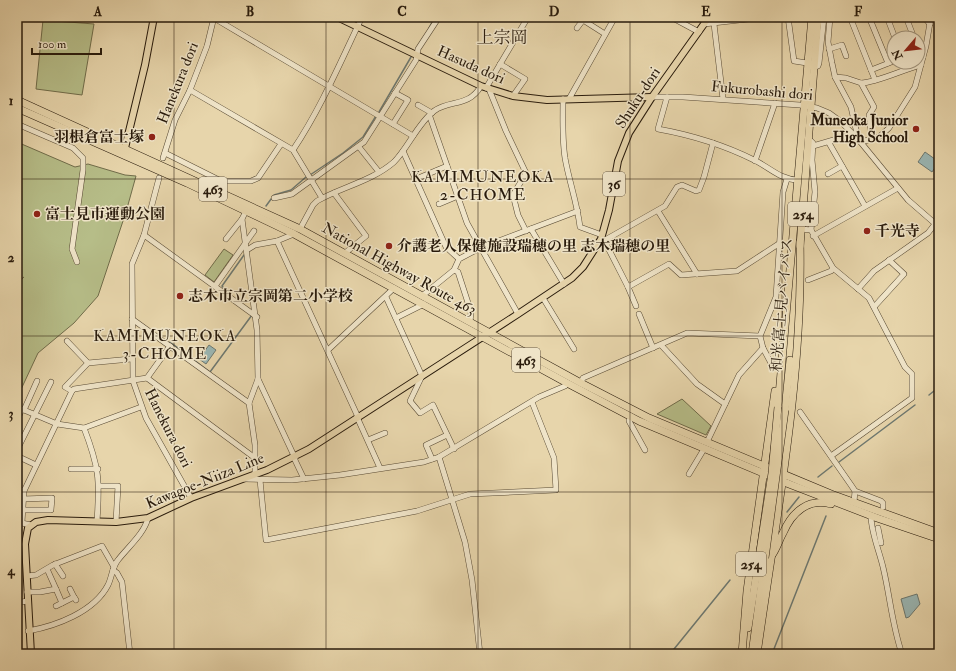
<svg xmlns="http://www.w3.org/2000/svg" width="956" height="671" viewBox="0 0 956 671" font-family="'IM FELL Double Pica','Noto Serif JP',serif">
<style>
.green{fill:#b6bd88;stroke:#706c4a}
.water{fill:#9ab6b3;stroke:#6d7870}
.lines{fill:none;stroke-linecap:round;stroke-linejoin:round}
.stream{stroke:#6d7870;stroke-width:1.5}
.minor-casing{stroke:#584a34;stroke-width:6}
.major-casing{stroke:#291b0c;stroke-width:8}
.highway-casing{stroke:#291b0c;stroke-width:8}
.minor{stroke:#efe4c8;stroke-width:5}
.major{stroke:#e7d5ab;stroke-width:6}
.highway{stroke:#e7d5ab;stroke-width:7}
.highway-bridge-casing{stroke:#291b0c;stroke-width:8;stroke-linecap:butt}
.highway-bridge{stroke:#e7d5ab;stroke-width:7}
.grid{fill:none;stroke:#291b0c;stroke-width:1;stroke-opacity:0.55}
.poi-dot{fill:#8f2418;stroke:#efe4c8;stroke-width:1.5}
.labels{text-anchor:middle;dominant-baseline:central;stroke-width:3;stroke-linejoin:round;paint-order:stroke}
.shield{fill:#efe4c8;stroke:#645744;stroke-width:1}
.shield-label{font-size:14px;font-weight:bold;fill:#291b0c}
.street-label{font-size:15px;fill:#291b0c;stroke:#efe4c8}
.poi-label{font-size:15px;font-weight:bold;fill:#291b0c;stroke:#efe4c8;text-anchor:start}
.neighbourhood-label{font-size:16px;letter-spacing:1px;fill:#291b0c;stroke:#efe4c8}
.quarter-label{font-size:17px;fill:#291b0c;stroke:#efe4c8}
.neatline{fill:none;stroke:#291b0c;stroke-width:1.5}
.grid-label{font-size:13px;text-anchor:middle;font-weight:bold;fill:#291b0c}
</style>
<rect width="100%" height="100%" fill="#e7d5ab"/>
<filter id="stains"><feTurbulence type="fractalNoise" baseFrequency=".005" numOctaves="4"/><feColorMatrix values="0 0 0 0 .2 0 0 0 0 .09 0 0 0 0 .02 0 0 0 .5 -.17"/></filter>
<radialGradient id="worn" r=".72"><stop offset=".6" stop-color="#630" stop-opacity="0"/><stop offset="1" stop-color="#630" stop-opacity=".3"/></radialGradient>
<g class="green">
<polygon points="43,20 94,24 82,95 36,89"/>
<polygon points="17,142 75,167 88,164 125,175 136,176 126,212 98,296 74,323 38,353 17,398 17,284 24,277 17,282"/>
<polygon points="224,249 233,255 214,282 205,275"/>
<polygon points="682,399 711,426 706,435 657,414"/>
</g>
<g class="water">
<polygon points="925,152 939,162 932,172 918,162"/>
<polygon points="209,345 216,350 206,364 199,359"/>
<polygon points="917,594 920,604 909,617 906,618 901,599"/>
</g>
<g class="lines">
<g class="stream">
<polyline points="429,28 435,17"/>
<polyline points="379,112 411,57"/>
<polyline points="310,175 343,153 363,137 376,116"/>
<polyline points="266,206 274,195 291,190 306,177"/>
<polyline points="227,292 222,286 244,255"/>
<polyline points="169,344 170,342 210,372 252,315"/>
<polyline points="929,395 939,387"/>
<polyline points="839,462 915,405"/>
<polyline points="818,477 832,466"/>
<polyline points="787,512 799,497"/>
<polyline points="670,654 730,580"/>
<polyline points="772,654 826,516"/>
</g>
<defs>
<g id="minor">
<polyline points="671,17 699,32"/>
<polyline points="788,17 794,61 807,63"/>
<polyline points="830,17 828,42 832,63 835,77 851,107 858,138"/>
<polyline points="850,17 875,80"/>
<polyline points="869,17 888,63"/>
<polyline points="887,17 895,38"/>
<polyline points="906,17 914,38"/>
<polyline points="924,17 930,24"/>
<polyline points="214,18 413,136"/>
<polyline points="704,24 766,17"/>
<polyline points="714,24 723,99"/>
<polyline points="577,28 583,20 605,34"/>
<polyline points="918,47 923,57"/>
<polyline points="829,49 842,45 846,56"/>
<polyline points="500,64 525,79 513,96"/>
<polyline points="813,68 818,66 819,63 824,17"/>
<polyline points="871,70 894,61"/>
<polyline points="835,77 846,78 861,83 874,107 869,115 872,139"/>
<path d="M861 83C876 83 904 69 921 65"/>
<polyline points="486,88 528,17"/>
<polyline points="489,89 506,131 526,173 513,195 518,215 526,231"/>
<polyline points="190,90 293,150 322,198"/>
<polyline points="652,97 683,97 800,105 817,108 829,113 840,121 858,139 908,200 939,227"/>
<path d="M667 97 658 129C691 135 724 145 754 160 769 167 781 180 798 180"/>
<path d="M563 99C563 119 562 138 565 158 569 181 577 202 580 227L602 235"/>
<polyline points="569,99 615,17"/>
<polyline points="418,105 432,113"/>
<polyline points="430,117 467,223 518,314"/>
<polyline points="17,124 73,148 83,158 83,170 72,249 77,262"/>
<polyline points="393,124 408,100 395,93"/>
<polyline points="809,139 813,143 812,160 815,192 811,230"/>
<polyline points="861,142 879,137 889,128 915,87 926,46 931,17"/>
<polyline points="829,143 865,206"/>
<polyline points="813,146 854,134"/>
<polyline points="359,147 379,172"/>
<path d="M293 150C321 108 340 63 362 17"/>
<polyline points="403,151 446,247 459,259"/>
<polyline points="165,153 221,181 251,181 258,178 281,144"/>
<polyline points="163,158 175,120 190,90 207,46 214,17"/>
<polyline points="755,161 775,103"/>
<polyline points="828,174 842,166"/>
<polyline points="159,178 144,235 132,264 133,381 146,418 191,498"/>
<polyline points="416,179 447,166"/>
<polyline points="334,193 366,236 345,253"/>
<polyline points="274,198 292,194 364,142 416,60 418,49 439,17"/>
<polyline points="439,204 458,196"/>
<polyline points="246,211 242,219 257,330 258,379 249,403 255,445 255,475"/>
<polyline points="658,211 697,274"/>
<path d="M300 229 313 205 317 201C342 187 372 181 394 162 408 148 418 123 434 111 450 99 468 108 481 86"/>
<polyline points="531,229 564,284"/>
<polyline points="801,229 811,230 833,268 831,271 808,280"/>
<polyline points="144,235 257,317"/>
<polyline points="813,236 898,188"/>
<polyline points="226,239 242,219"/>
<polyline points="604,240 628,287"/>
<polyline points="277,241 358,417"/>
<polyline points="598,244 665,206 677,187 682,185 696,191 699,190 704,177 713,143"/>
<polyline points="247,250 255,245 277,241 294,234"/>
<polyline points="454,270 458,272 471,312 470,322"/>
<polyline points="215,286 254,231"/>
<polyline points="858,289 874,271 928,233 935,224"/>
<polyline points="422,296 454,270 459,259 480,248 578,211"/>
<polyline points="386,297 422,376"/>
<polyline points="543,298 574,349"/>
<polyline points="636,306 628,287 669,264 681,275 737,271 780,243"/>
<polyline points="874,307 904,274 889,260"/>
<polyline points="639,314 653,348"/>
<polyline points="396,318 424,304"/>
<polyline points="132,319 249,403"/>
<polyline points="67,341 88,363"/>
<polyline points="661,345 697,384 725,404"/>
<polyline points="328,350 394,288"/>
<polyline points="779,366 771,363 763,348 760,336 776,297 783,192 787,179"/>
<polyline points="422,376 410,401 420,413 433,405 454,449"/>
<polyline points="147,378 170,346"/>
<polyline points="258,379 295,458"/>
<polyline points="581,383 583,378 687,333 760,336"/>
<polyline points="72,391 65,387 88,363 131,359"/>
<polyline points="24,410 57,424 84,428 141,407"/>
<polyline points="800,412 851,485 855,491 854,502"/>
<polyline points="631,416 629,421 645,450"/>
<polyline points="357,417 380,468"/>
<polyline points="17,420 22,409 24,410 37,381"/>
<path d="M84 428C99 467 100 480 97 521"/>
<polyline points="368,440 385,433"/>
<polyline points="707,442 739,375 763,348"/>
<polyline points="19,446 51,382"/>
<polyline points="17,456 36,465"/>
<polyline points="831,456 912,398 912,374 905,367 869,298 833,268"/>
<polyline points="439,457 465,542 472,580 480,654"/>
<polyline points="294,458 304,479"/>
<polyline points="432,459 426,445 447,435"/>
<polyline points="71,469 98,469"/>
<polyline points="689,474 704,449"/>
<polyline points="244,479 292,480 340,475 424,462 439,457 539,397 565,386 567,383"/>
<polyline points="260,480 266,540 417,511 470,494 556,490 554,458 532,402"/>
<polyline points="100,486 118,486 116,522"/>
<polyline points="17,488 24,491"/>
<polyline points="855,491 881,501 883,503 883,507"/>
<polyline points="23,510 51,510 52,498 23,499"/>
<path d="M871 516C871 532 879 550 883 567 890 596 892 625 902 654"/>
<polyline points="17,522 31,525"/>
<polyline points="22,522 24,491 72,391 74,389 147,378 255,458"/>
<polyline points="878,528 881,543"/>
<polyline points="55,564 63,576"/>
<polyline points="113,570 117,573 122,582 130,654"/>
<polyline points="27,576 36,575 53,565 102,546 114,567"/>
<polyline points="56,589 62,603"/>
<polyline points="70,589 74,597"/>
<polyline points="27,592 40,592 56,589 47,569"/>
<polyline points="17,603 27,601"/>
<polyline points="56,606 74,597 76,600"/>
<path d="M28 631C56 626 94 612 108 585 112 577 112 567 118 560 128 547 144 534 148 518"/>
</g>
<g id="major">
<polyline points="337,17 481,86 513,96 547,100 652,97"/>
<polyline points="124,152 145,65 154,17"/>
<polyline points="31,654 25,544 28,528 36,522 48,520 116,522 148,518 191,498 267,470 309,449 518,314 572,278 583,267 601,239 609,210 618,161 629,133 652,97 709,17"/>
</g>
<g id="highway">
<polyline points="17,100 300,229 581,383 649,418 831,494 939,533"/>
<polyline points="17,108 187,183 294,234 567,383 639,421 789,484 877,518 939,539"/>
<polyline points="800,246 818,17"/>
<polyline points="778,407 812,17"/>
<polyline points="785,410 790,360"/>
<path d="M772 555C777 548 779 540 783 533 792 512 808 498 831 504"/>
<polyline points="748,628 759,558"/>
<polyline points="742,654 747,591 775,391"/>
<polyline points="752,654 765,558"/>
<path d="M757 654C776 518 803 380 800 242"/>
</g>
</defs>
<use href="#minor" class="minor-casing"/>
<use href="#major" class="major-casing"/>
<use href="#highway" class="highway-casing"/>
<use href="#minor" class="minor"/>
<use href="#major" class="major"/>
<use href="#highway" class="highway"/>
<defs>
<g id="highway-bridge">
<polyline points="759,558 772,473 778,407"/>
<polyline points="765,558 785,410"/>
</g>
</defs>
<use href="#highway-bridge" class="highway-bridge-casing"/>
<use href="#highway-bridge" class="highway-bridge"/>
</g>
<path class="grid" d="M174 17V654M326 17V654M478 17V654M630 17V654M782 17V654M17 179H939M17 336H939M17 492H939"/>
<g class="poi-dot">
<circle cx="916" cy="129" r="4"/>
<circle cx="152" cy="137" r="4"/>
<circle cx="37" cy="214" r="4"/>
<circle cx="867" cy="231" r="4"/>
<circle cx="389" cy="246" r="4"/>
<circle cx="180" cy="296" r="4"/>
</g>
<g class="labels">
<g class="shield">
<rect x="603" y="172" width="22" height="24" rx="3"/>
<rect x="199" y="177" width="28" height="24" rx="3"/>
<rect x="788" y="202" width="30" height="24" rx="3"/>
<rect x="512" y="348" width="28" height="24" rx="3"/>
<rect x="736" y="552" width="30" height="24" rx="3"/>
</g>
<g class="shield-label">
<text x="614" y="184">36</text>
<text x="213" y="189">463</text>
<text x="803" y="214">254</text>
<text x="526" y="360">463</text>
<text x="751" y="564">254</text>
</g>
<g class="street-label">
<text transform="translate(471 65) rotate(24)">Hasuda dori</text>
<text transform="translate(178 83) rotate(-68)">Hanekura dori</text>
<text transform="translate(762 91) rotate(5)">Fukurobashi dori</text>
<text transform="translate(638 98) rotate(-57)">Shuku-dori</text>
<text transform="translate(399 269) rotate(29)">National Highway Route 463</text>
<text transform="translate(782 305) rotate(-85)">和光富士見バイパス</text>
<text transform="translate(168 428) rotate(63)">Hanekura dori</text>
<text transform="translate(205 481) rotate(-22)">Kawagoe-Niiza Line</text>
</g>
<g class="poi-label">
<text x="908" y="120" text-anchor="end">Muneoka Junior<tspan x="908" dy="17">High School</tspan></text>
<text x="144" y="137" text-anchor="end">羽根倉富士塚</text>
<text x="45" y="214">富士見市運動公園</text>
<text x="875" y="231">千光寺</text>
<text x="397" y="246">介護老人保健施設瑞穂の里 志木瑞穂の里</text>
<text x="188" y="296">志木市立宗岡第二小学校</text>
</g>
<g class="neighbourhood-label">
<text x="483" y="177">KAMIMUNEOKA<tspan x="483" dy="18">2-CHOME</tspan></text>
<text x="165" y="336">KAMIMUNEOKA<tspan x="165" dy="18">3-CHOME</tspan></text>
</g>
<g class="quarter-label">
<text x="502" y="37">上宗岡</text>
</g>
</g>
<rect width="956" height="671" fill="none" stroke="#e7d5ab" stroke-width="44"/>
<g transform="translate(906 50) rotate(242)"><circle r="19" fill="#efe4c8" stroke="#a0947d"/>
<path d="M0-3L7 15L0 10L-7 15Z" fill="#8f2418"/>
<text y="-6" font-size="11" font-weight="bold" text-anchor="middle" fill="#291b0c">N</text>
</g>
<path d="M32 48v6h69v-6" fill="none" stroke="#291b0c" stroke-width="2"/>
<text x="38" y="48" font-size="12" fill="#291b0c" stroke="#efe4c8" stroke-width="3" paint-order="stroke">100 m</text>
<rect x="22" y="22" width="912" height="627" class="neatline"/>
<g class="grid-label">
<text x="98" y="16">A</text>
<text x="250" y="16">B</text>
<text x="402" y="16">C</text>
<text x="554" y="16">D</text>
<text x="706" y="16">E</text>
<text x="858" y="16">F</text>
<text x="11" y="105">1</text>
<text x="11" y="262">2</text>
<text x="11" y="418">3</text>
<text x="11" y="575">4</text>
</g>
<rect width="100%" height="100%" filter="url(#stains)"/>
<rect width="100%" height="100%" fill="url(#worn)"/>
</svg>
